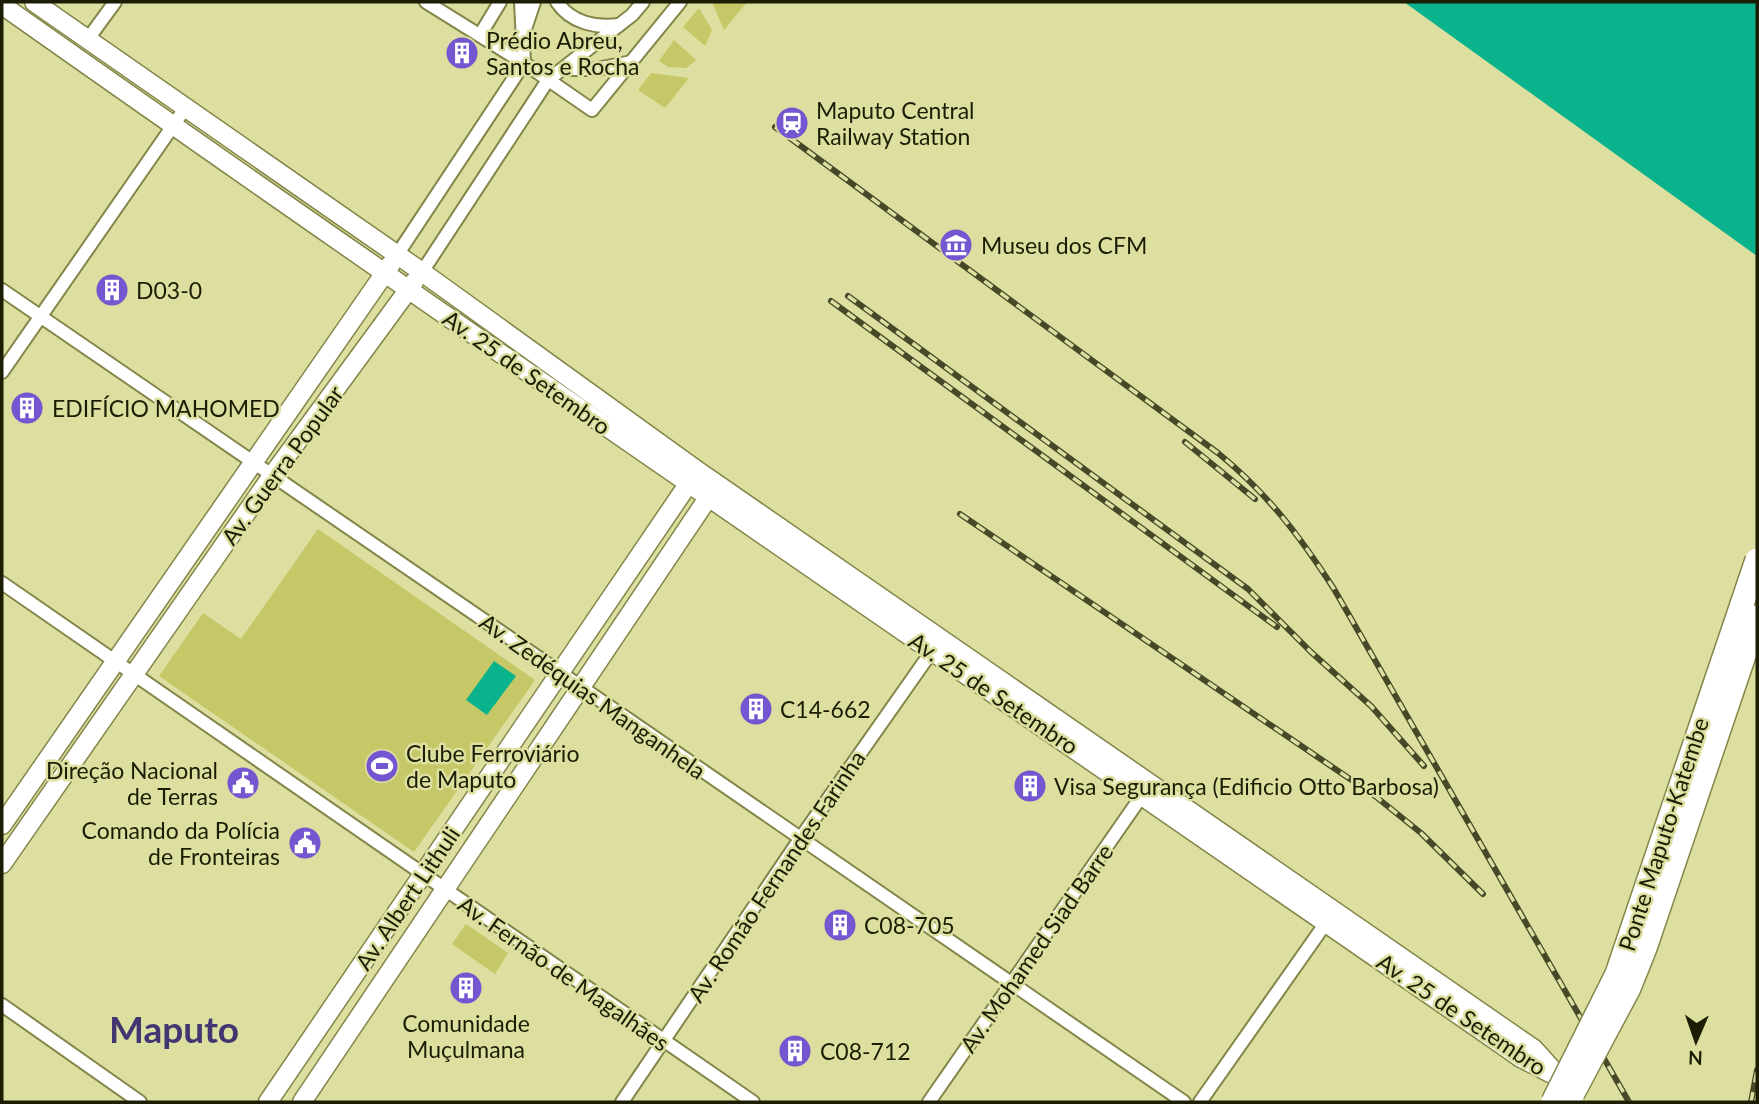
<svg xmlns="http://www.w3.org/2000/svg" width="1759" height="1104" viewBox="0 0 1759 1104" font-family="Lato,sans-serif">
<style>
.green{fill:#c6c867}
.water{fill:#0bb38c}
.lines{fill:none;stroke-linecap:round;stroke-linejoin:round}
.street-casing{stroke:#848549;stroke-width:16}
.secondary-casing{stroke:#848549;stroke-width:21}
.street{stroke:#fff;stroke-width:12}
.secondary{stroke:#fff;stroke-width:18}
.rail-casing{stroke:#474827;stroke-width:6}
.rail{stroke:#dcdf9f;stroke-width:3.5;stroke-dasharray:10;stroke-linecap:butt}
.highway-bridge-casing{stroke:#848549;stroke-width:26;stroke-linecap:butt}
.highway-bridge{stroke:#fff;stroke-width:23}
.labels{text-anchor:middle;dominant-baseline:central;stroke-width:5;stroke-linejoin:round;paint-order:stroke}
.poi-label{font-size:23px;fill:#1d1d05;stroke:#dcdf9f;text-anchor:start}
.street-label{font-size:23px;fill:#1d1d05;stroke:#dcdf9f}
.town-label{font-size:37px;font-weight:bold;fill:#423672;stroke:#dcdf9f}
</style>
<rect width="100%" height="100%" fill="#dcdf9f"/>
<g class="green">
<polygon points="712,2 747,2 724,30"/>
<polygon points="699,8 712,30 705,46 683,27"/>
<polygon points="674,40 696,60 686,68 668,67 659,61"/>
<polygon points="651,73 689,78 665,108 638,90"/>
<polygon points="318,529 535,680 414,852 159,676 203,613 241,639"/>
<polygon points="466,924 508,953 495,974 452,944"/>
</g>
<g class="water">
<polygon points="1404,2 1757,2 1757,256"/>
<polygon points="494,661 516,676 487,715 466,700"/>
</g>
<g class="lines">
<defs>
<g id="street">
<polyline points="426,2 524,63 592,110 680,2"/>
<path d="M557 2C571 23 596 28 619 25"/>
<polyline points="525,29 534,2"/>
<polyline points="480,35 500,2"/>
<polyline points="88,39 115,2"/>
<polyline points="564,69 597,69 632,62"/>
<polyline points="397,255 524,63 521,2"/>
<polyline points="422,272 548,80 632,15 643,2"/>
<path d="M2 290C397 559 790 832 1184 1102"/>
<polyline points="2,372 186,107"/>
<polyline points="2,583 753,1102"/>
<polyline points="2,1005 140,1102"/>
<polyline points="622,1102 800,839 932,651"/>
<polyline points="929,1102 1143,794"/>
<polyline points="1200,1102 1330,917"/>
</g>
<g id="secondary">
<polyline points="34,2 422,272 698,471 1534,1049 1570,1089"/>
<path d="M2 5C505 360 1015 707 1521 1058L1552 1074"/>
<polyline points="2,825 391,264"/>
<polyline points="2,864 274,473 414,282"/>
<polyline points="268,1102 693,477"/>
<polyline points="302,1102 714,489"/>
</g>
</defs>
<use href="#street" class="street-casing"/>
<use href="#secondary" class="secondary-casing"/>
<use href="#street" class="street"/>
<use href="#secondary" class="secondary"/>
<defs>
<g id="rail">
<path d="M775 127 1218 453C1268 494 1299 535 1334 589L1629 1102"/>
<polyline points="848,296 1248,589 1311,652 1371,706 1424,766"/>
<polyline points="831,301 1277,627"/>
<polyline points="1185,442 1255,499"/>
<polyline points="960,514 1375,796 1421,833 1483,894"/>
<polyline points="1751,1102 1757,1070"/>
</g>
</defs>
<use href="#rail" class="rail-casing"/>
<use href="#rail" class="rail"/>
<defs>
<g id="highway-bridge">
<polyline points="1573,1093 1629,988 1645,948 1757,617"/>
<polyline points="1553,1102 1617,974 1757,560"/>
</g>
</defs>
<use href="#highway-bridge" class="highway-bridge-casing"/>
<use href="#highway-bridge" class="highway-bridge"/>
</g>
<defs>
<symbol id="building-disc" viewBox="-11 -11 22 22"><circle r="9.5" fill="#7356d0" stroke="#dcdf9f"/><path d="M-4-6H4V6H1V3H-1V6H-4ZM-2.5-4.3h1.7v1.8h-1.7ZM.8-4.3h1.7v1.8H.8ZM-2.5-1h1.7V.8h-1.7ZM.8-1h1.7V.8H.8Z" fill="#fff"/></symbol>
<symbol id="station-disc" viewBox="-11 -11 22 22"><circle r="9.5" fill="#7356d0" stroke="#dcdf9f"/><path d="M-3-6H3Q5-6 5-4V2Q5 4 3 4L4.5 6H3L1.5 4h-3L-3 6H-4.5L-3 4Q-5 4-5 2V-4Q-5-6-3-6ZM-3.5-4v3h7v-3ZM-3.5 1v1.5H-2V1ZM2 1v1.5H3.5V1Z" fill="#fff"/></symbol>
<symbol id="museum-disc" viewBox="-11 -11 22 22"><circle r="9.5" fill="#7356d0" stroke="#dcdf9f"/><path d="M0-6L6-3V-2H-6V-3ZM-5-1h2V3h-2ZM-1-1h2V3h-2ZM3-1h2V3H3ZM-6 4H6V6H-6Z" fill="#fff"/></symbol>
<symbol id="stadium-disc" viewBox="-11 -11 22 22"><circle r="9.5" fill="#7356d0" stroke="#dcdf9f"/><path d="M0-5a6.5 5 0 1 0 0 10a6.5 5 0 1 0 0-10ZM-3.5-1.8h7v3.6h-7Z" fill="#fff"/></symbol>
<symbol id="civic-disc" viewBox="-11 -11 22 22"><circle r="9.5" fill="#7356d0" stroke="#dcdf9f"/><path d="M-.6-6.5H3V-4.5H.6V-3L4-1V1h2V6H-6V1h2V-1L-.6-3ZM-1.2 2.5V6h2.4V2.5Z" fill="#fff"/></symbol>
</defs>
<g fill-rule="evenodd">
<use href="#building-disc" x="443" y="34" width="38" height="38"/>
<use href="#station-disc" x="773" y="104" width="38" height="38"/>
<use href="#museum-disc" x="937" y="226" width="38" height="38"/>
<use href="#building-disc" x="93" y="271" width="38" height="38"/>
<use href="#building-disc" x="8" y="389" width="38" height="38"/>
<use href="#building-disc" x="737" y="690" width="38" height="38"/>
<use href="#stadium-disc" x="363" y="747" width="38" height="38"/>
<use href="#civic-disc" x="224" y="764" width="38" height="38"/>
<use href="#building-disc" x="1011" y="767" width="38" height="38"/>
<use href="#civic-disc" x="286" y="824" width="38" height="38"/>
<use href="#building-disc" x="821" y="906" width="38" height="38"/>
<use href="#building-disc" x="447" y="969" width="38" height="38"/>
<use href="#building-disc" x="776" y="1032" width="38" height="38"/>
</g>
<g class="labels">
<g class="poi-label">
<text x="486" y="40">Prédio Abreu,<tspan x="486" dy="26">Santos e Rocha</tspan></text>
<text x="816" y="110">Maputo Central<tspan x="816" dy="26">Railway Station</tspan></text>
<text x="981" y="245">Museu dos CFM</text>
<text x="136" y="290">D03-0</text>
<text x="52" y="408">EDIFÍCIO MAHOMED</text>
<text x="780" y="709">C14-662</text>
<text x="406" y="753">Clube Ferroviário<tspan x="406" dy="26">de Maputo</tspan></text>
<text x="218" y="770" text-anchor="end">Direção Nacional<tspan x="218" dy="26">de Terras</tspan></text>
<text x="1054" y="786">Visa Segurança (Edificio Otto Barbosa)</text>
<text x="280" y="830" text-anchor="end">Comando da Polícia<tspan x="280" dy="26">de Fronteiras</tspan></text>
<text x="864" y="925">C08-705</text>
<text x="466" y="1023" text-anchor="middle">Comunidade<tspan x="466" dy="26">Muçulmana</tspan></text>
<text x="820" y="1051">C08-712</text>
</g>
<g class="street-label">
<text transform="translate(527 372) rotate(35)">Av. 25 de Setembro</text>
<text transform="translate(282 465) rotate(-54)">Av. Guerra Popular</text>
<text transform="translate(994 693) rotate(34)">Av. 25 de Setembro</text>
<text transform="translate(593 696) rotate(35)">Av. Zedéquias Manganhela</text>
<text transform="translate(1663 834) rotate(-72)">Ponte Maputo-Katembe</text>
<text transform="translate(776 876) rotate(-56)">Av. Romão Fernandes Farinha</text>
<text transform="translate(407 898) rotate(-56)">Av. Albert Lithuli</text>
<text transform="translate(1036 948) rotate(-55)">Av. Mohamed Siad Barre</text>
<text transform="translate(564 973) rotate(35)">Av. Fernão de Magalhães</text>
<text transform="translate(1462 1014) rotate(34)">Av. 25 de Setembro</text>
</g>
<g class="town-label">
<text x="174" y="1028">Maputo</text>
</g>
</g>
<rect width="1759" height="1104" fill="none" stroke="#1d1d05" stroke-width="7"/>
<g transform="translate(1696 1041) rotate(182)" stroke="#dcdf9f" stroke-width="5" paint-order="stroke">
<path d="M0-5L12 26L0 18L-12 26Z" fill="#1d1d05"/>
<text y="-10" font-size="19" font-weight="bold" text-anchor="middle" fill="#1d1d05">N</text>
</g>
</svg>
